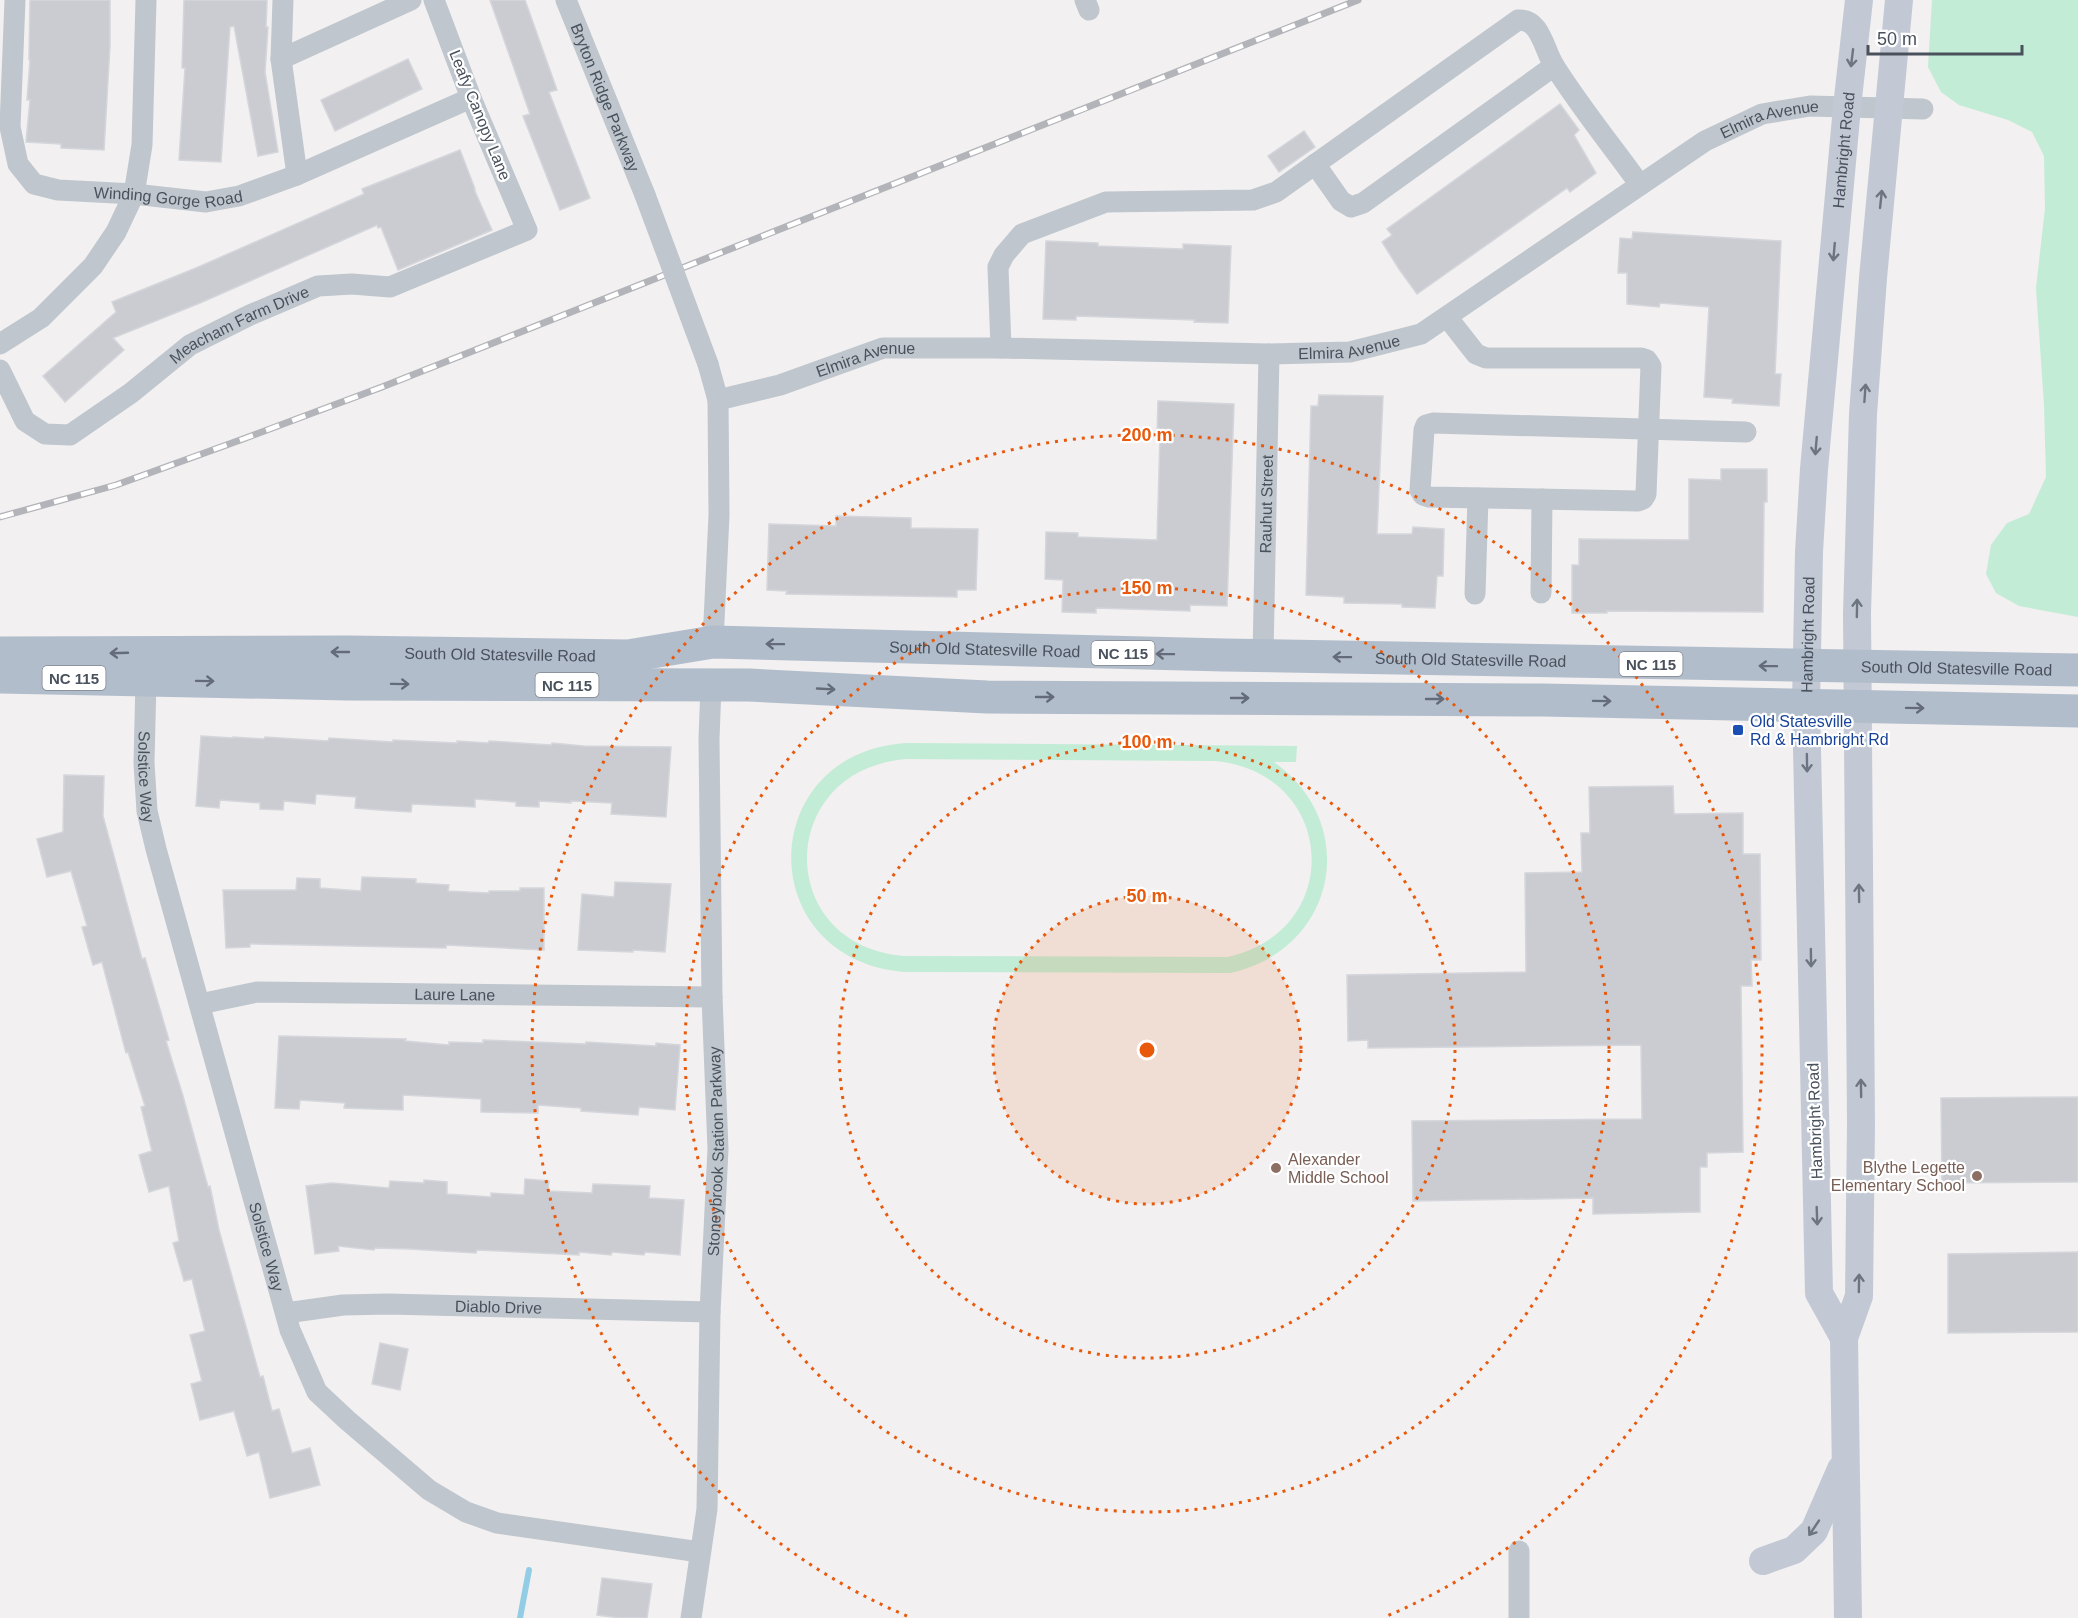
<svg xmlns="http://www.w3.org/2000/svg" width="2078" height="1618" viewBox="0 0 2078 1618" font-family="Arial,sans-serif">
<style>
.green{fill:#c2ecd6;fill-rule:evenodd}
.lines{fill:none;stroke-linecap:round;stroke-linejoin:round}
.stream{stroke:#92cde5;stroke-width:6}
.building{fill:#caccd2;stroke:#d4d6db;stroke-width:1.5}
.street{stroke:#bfc6cd;stroke-width:21}
.secondary{stroke:#c2c9d5;stroke-width:28}
.primary{stroke:#b2bdcc;stroke-width:33}
.rail-casing{stroke:#b2b4b9;stroke-width:7}
.rail{stroke:#fff;stroke-width:4.5;stroke-dasharray:14;stroke-linecap:butt}
.street-bridge{stroke:#bfc6cd;stroke-width:21}
.oneway{stroke:#6d7580}
.oneway2{stroke:#636c78}
.ring{fill:none;stroke:#e8590c;stroke-width:3;stroke-dasharray:3 6}
.transit-dot{fill:#1a4fb4;stroke:#fff;stroke-width:2}
.education-dot{fill:#8d6e63;stroke:#fff;stroke-width:2}
.labels{text-anchor:middle;dominant-baseline:central;stroke-width:4.5;stroke-linejoin:round;paint-order:stroke}
.shield{fill:#fff;stroke:#80858d;stroke-width:1.5}
.shield-label{font-size:15px;font-weight:bold;fill:#49515c}
.street-label{font-size:16px;fill:#49515c;stroke:#fff}
.transit-label{font-size:16px;fill:#164399;stroke:#fff;text-anchor:start}
.education-label{font-size:16px;fill:#785e54;stroke:#fff;text-anchor:start}
.centre{fill:#e8590c;stroke:#fff;stroke-width:3}
.ring-label{font-size:18px;text-anchor:middle;font-weight:bold;fill:#e8590c;stroke:#fff;stroke-width:4.5;stroke-linejoin:round;paint-order:stroke}
</style>
<rect width="100%" height="100%" fill="#f2f0f0"/>
<g class="green">
<polygon points="1932,0 2078,0 2078,617 2019,606 1996,593 1986,574 1991,545 2007,523 2029,514 2046,477 2044,405 2036,288 2045,208 2044,156 2032,132 2008,120 1959,105 1941,92 1928,67"/>
<path d="M906 743 1297 746 1296 762H1274C1362 825 1336 950 1230 973L903 972C752 958 755 753 906 743ZM906 759 1215 761C1336 772 1347 930 1228 957L903 956C774 945 775 770 906 759Z"/>
</g>
<g class="lines">
<polyline class="stream" points="520,1618 529,1570"/>
</g>
<g class="building">
<polygon points="30,0 110,0 110,45 104,150 61,148 61,144 26,142 30,100 27,100 30,60 29,60"/>
<polygon points="184,0 267,0 266,27 268,27 265,72 278,152 258,156 234,26 230,27 221,162 179,160 185,68 182,68"/>
<polygon points="490,0 525,0 557,90 549,92 590,198 560,210 523,116 530,114"/>
<polygon points="408,59 422,89 335,131 321,100"/>
<polygon points="1560,104 1579,130 1574,135 1596,173 1570,192 1567,188 1417,294 1399,269 1382,242 1392,235 1387,229"/>
<polygon points="1304,131 1315,147 1279,172 1268,156"/>
<polygon points="460,150 475,189 474,189 492,230 398,270 381,227 378,228 377,225 200,303 113,338 124,350 65,402 43,376 116,312 112,302 196,268 364,194 362,189"/>
<polygon points="1633,232 1781,241 1775,374 1781,374 1779,406 1732,403 1733,399 1704,397 1709,307 1660,303 1659,307 1627,304 1627,273 1618,273 1620,238 1632,239"/>
<polygon points="1046,241 1098,243 1098,246 1183,249 1183,244 1231,246 1228,323 1194,322 1195,320 1076,316 1076,320 1043,319"/>
<polygon points="1319,395 1383,396 1377,534 1412,534 1413,527 1444,529 1443,576 1437,576 1435,608 1402,607 1402,604 1344,603 1344,597 1306,595 1311,406 1318,406"/>
<polygon points="1158,401 1234,404 1227,606 1190,605 1190,611 1096,608 1096,613 1062,612 1063,580 1045,579 1046,532 1078,533 1078,537 1157,540 1160,436 1157,437"/>
<polygon points="1721,469 1767,469 1767,502 1764,502 1763,612 1607,611 1607,613 1572,613 1572,565 1579,565 1579,539 1689,540 1689,479 1721,480"/>
<polygon points="836,516 911,518 911,528 978,529 976,590 957,590 957,597 786,594 787,591 767,590 769,524 836,526"/>
<polygon points="201,736 233,738 233,737 264,739 265,737 328,741 329,738 393,742 393,740 457,743 457,741 488,743 489,741 551,745 552,743 584,746 671,747 666,817 611,814 612,803 571,801 571,803 539,801 539,807 516,806 516,802 475,799 475,807 412,804 411,812 379,810 355,808 356,797 316,794 315,804 284,801 283,810 260,809 260,803 220,800 219,808 196,806"/>
<polygon points="64,775 104,776 103,816 142,959 145,958 169,1040 166,1041 183,1096 208,1187 210,1186 219,1230 260,1377 263,1376 272,1411 279,1409 292,1453 310,1448 320,1485 270,1498 259,1452 247,1456 234,1411 200,1420 191,1384 202,1381 190,1335 205,1331 192,1279 184,1281 173,1243 179,1241 169,1186 149,1192 139,1155 152,1151 141,1107 145,1106 128,1052 126,1053 102,962 93,965 82,927 87,926 71,871 47,877 37,839 63,832"/>
<polygon points="1673,786 1674,814 1743,813 1743,854 1760,854 1761,960 1751,960 1752,986 1741,986 1743,1152 1707,1153 1707,1167 1700,1167 1700,1212 1593,1214 1593,1198 1413,1201 1412,1121 1642,1119 1641,1045 1368,1048 1368,1040 1348,1041 1347,975 1526,972 1525,873 1582,872 1581,833 1590,833 1589,787"/>
<polygon points="362,877 416,879 416,883 449,885 448,891 489,893 489,891 520,891 520,888 544,888 544,950 446,945 446,948 250,944 250,947 226,948 223,890 296,890 297,878 320,879 320,888 361,891"/>
<polygon points="615,882 671,884 665,952 633,950 633,952 578,950 582,894 614,897"/>
<polygon points="279,1036 406,1039 405,1041 449,1045 449,1042 483,1043 483,1040 586,1044 586,1042 656,1046 656,1043 680,1045 675,1110 639,1107 638,1115 581,1111 581,1108 538,1105 538,1113 481,1112 481,1099 403,1095 403,1110 344,1108 345,1103 300,1100 299,1109 275,1108"/>
<polygon points="2078,1097 2078,1182 1942,1183 1941,1098"/>
<polygon points="525,1179 549,1181 548,1191 592,1193 593,1184 650,1186 649,1198 684,1200 680,1255 645,1252 644,1255 612,1252 611,1255 579,1252 579,1255 477,1250 476,1253 409,1249 375,1248 374,1250 338,1246 339,1251 315,1254 306,1186 332,1183 389,1188 390,1181 424,1183 424,1180 447,1182 447,1194 491,1197 491,1193 524,1195"/>
<polygon points="2078,1252 2078,1332 1948,1333 1948,1254"/>
<polygon points="380,1343 408,1349 400,1390 372,1384"/>
<polygon points="602,1578 652,1584 647,1618 620,1618 597,1615"/>
</g>
<g class="lines">
<g class="street">
<path id="s1" d="M15 0 10 127 18 164 34 184 58 190 134 194 206 202 239 196 297 175 471 98"/>
<polyline points="283,0 281,59 297,175"/>
<path id="s2" d="M566 0 645 195"/>
<polyline points="1085,0 1089,10"/>
<polyline points="281,59 411,0"/>
<polyline points="1315,164 1341,201 1351,207 1363,203 1554,66"/>
<polyline points="1447,317 1476,354 1486,358 1641,358 1647,360 1651,366 1646,494 1643,499 1638,501 1429,497 1423,495 1420,490 1424,430 1426,425 1433,423 1746,432"/>
<polyline points="0,344 41,318 93,266 116,232 134,194 142,145 146,0"/>
<path d="M1001 348 998 267 1004 255 1022 234 1106 202 1253 200 1276 192 1518 20C1541 18 1544 51 1555 67 1581 108 1612 146 1640 185"/>
<polyline points="708,364 718,400 719,515 713,642"/>
<path id="s3" d="M0 370 25 421 45 434 70 435 131 393 190 345 250 315 318 286 352 284 390 287 527 230 471 98 434 0"/>
<path id="s4" d="M718 400 780 385 883 348H1001L1269 354 1350 352 1421 334 1705 141 1762 114 1810 106 1923 109"/>
<polyline points="1541,593 1542,499"/>
<polyline points="1475,594 1478,498"/>
<path id="s5" d="M1263 656 1269 354"/>
<path id="s6" d="M146 679 144 763 147 811 156 849 290 1330 317 1392 347 1420 429 1490 466 1512 497 1523 700 1552"/>
<path id="s7" d="M200 1004 257 992 712 997"/>
<path id="s8" d="M286 1313 343 1305 388 1304 710 1312"/>
<path id="s9" d="M691 1618 707 1509 710 1312 718 1149 712 997 709 739 711 685"/>
<polyline points="1519,1618 1519,1551"/>
</g>
<g class="secondary">
<path id="s10" d="M1844 1338 1819 1293 1806 704 1809 552 1814 469 1847 107 1859 0"/>
<polyline points="1763,1561 1794,1550 1814,1531 1841,1469"/>
<polyline points="1848,1618 1844,1338 1859,1296 1861,1123 1857,613 1863,414 1873,278 1899,0"/>
</g>
<g class="primary">
<path id="s11" d="M0 653 349 652 628 656 713 642 1224 655 2078 670"/>
<polyline points="0,677 348,684 749,685 987,697 1543,700 2078,711"/>
</g>
<defs>
<polyline id="rail" points="0,517 116,485 243,439 382,387 1358,0"/>
</defs>
<use href="#rail" class="rail-casing"/>
<use href="#rail" class="rail"/>
<polyline class="street-bridge" points="645,195 708,364"/>
</g>
<defs><path id="oneway-shaft" d="M-6 0H5M1.5-3L5.5 0L1.5 3" fill="none" stroke-width="1.6" stroke-linecap="round" stroke-linejoin="round" transform="scale(1.5)"/></defs>
<g class="oneway">
<use href="#oneway-shaft" transform="translate(1852 58) rotate(97)"/>
<use href="#oneway-shaft" transform="translate(1881 199) rotate(-84)"/>
<use href="#oneway-shaft" transform="translate(1834 252) rotate(95)"/>
<use href="#oneway-shaft" transform="translate(1865 393) rotate(-86)"/>
<use href="#oneway-shaft" transform="translate(1816 446) rotate(95)"/>
<use href="#oneway-shaft" transform="translate(1857 608) rotate(-89)"/>
<use href="#oneway-shaft" transform="translate(1807 763) rotate(89)"/>
<use href="#oneway-shaft" transform="translate(1859 893) rotate(-91)"/>
<use href="#oneway-shaft" transform="translate(1811 958) rotate(89)"/>
<use href="#oneway-shaft" transform="translate(1861 1088) rotate(-91)"/>
<use href="#oneway-shaft" transform="translate(1817 1216) rotate(88)"/>
<use href="#oneway-shaft" transform="translate(1859 1283) rotate(-89)"/>
<use href="#oneway-shaft" transform="translate(1814 1528) rotate(124)"/>
</g>
<g class="oneway2">
<use href="#oneway-shaft" transform="translate(775 644) rotate(-179)"/>
<use href="#oneway-shaft" transform="translate(340 652) rotate(180)"/>
<use href="#oneway-shaft" transform="translate(119 653) rotate(178)"/>
<use href="#oneway-shaft" transform="translate(1165 654) rotate(-179)"/>
<use href="#oneway-shaft" transform="translate(1342 657) rotate(-179)"/>
<use href="#oneway-shaft" transform="translate(1768 666) rotate(-179)"/>
<use href="#oneway-shaft" transform="translate(205 681) rotate(1)"/>
<use href="#oneway-shaft" transform="translate(400 684) rotate(1)"/>
<use href="#oneway-shaft" transform="translate(826 689) rotate(3)"/>
<use href="#oneway-shaft" transform="translate(1045 697)"/>
<use href="#oneway-shaft" transform="translate(1240 698)"/>
<use href="#oneway-shaft" transform="translate(1435 699)"/>
<use href="#oneway-shaft" transform="translate(1602 701) rotate(1)"/>
<use href="#oneway-shaft" transform="translate(1915 708) rotate(1)"/>
</g>
<circle cx="1147" cy="1050" r="154" fill="#e8590c" fill-opacity=".12"/>
<g class="ring">
<circle cx="1147" cy="1050" r="154"/>
<circle cx="1147" cy="1050" r="308"/>
<circle cx="1147" cy="1050" r="462"/>
<path d="M907 1616A615 615 0 1 1 1387 1616"/>
</g>
<rect class="transit-dot" x="1732" y="724" width="12" height="12" rx="3"/>
<g class="education-dot">
<circle cx="1276" cy="1168" r="6"/>
<circle cx="1977" cy="1176" r="6"/>
</g>
<g class="labels">
<g class="shield">
<rect x="1091.5" y="641" width="63" height="24" rx="4.5"/>
<rect x="1619.5" y="652" width="63" height="24" rx="4.5"/>
<rect x="42.5" y="666" width="63" height="24" rx="4.5"/>
<rect x="535.5" y="673" width="63" height="24" rx="4.5"/>
</g>
<g class="shield-label">
<text x="1123" y="653">NC 115</text>
<text x="1651" y="664">NC 115</text>
<text x="74" y="678">NC 115</text>
<text x="567" y="685">NC 115</text>
</g>
<g class="street-label">
<text stroke="none"><textPath href="#s2" startOffset="105">Bryton Ridge Parkway</textPath></text>
<text transform="translate(480 115) rotate(68)">Leafy Canopy Lane</text>
<text stroke="none"><textPath href="#s4" startOffset="1126">Elmira Avenue</textPath></text>
<text stroke="none"><textPath href="#s10" startOffset="1196">Hambright Road</textPath></text>
<text stroke="none"><textPath href="#s1" startOffset="326">Winding Gorge Road</textPath></text>
<text stroke="none"><textPath href="#s3" startOffset="309">Meacham Farm Drive</textPath></text>
<text stroke="none"><textPath href="#s4" startOffset="640">Elmira Avenue</textPath></text>
<text stroke="none"><textPath href="#s4" startOffset="154">Elmira Avenue</textPath></text>
<text stroke="none"><textPath href="#s5" startOffset="152">Rauhut Street</textPath></text>
<text stroke="none"><textPath href="#s10" startOffset="710">Hambright Road</textPath></text>
<text stroke="none"><textPath href="#s11" startOffset="986">South Old Statesville Road</textPath></text>
<text stroke="none"><textPath href="#s11" startOffset="500">South Old Statesville Road</textPath></text>
<text stroke="none"><textPath href="#s11" startOffset="1472">South Old Statesville Road</textPath></text>
<text stroke="none"><textPath href="#s11" startOffset="1958">South Old Statesville Road</textPath></text>
<text stroke="none"><textPath href="#s6" startOffset="98">Solstice Way</textPath></text>
<text stroke="none"><textPath href="#s7" startOffset="256">Laure Lane</textPath></text>
<text transform="translate(1815 1121) rotate(-92)">Hambright Road</text>
<text stroke="none"><textPath href="#s9" startOffset="468">Stoneybrook Station Parkway</textPath></text>
<text stroke="none"><textPath href="#s6" startOffset="584">Solstice Way</textPath></text>
<text stroke="none"><textPath href="#s8" startOffset="213">Diablo Drive</textPath></text>
</g>
<g class="transit-label">
<text x="1750" y="721">Old Statesville<tspan x="1750" dy="18">Rd &amp; Hambright Rd</tspan></text>
</g>
<g class="education-label">
<text x="1288" y="1159">Alexander<tspan x="1288" dy="18">Middle School</tspan></text>
<text x="1965" y="1167" text-anchor="end">Blythe Legette<tspan x="1965" dy="18">Elementary School</tspan></text>
</g>
</g>
<circle cx="1147" cy="1050" r="9" class="centre"/>
<g class="ring-label">
<text x="1147" y="441">200 m</text>
<text x="1147" y="594">150 m</text>
<text x="1147" y="748">100 m</text>
<text x="1147" y="902">50 m</text>
</g>
<path d="M1868 45v9h154v-9" fill="none" stroke="#49515c" stroke-width="3"/>
<text x="1877" y="45" font-size="18" fill="#49515c" stroke="#ffffff" stroke-width="4.5" paint-order="stroke">50 m</text>
</svg>
